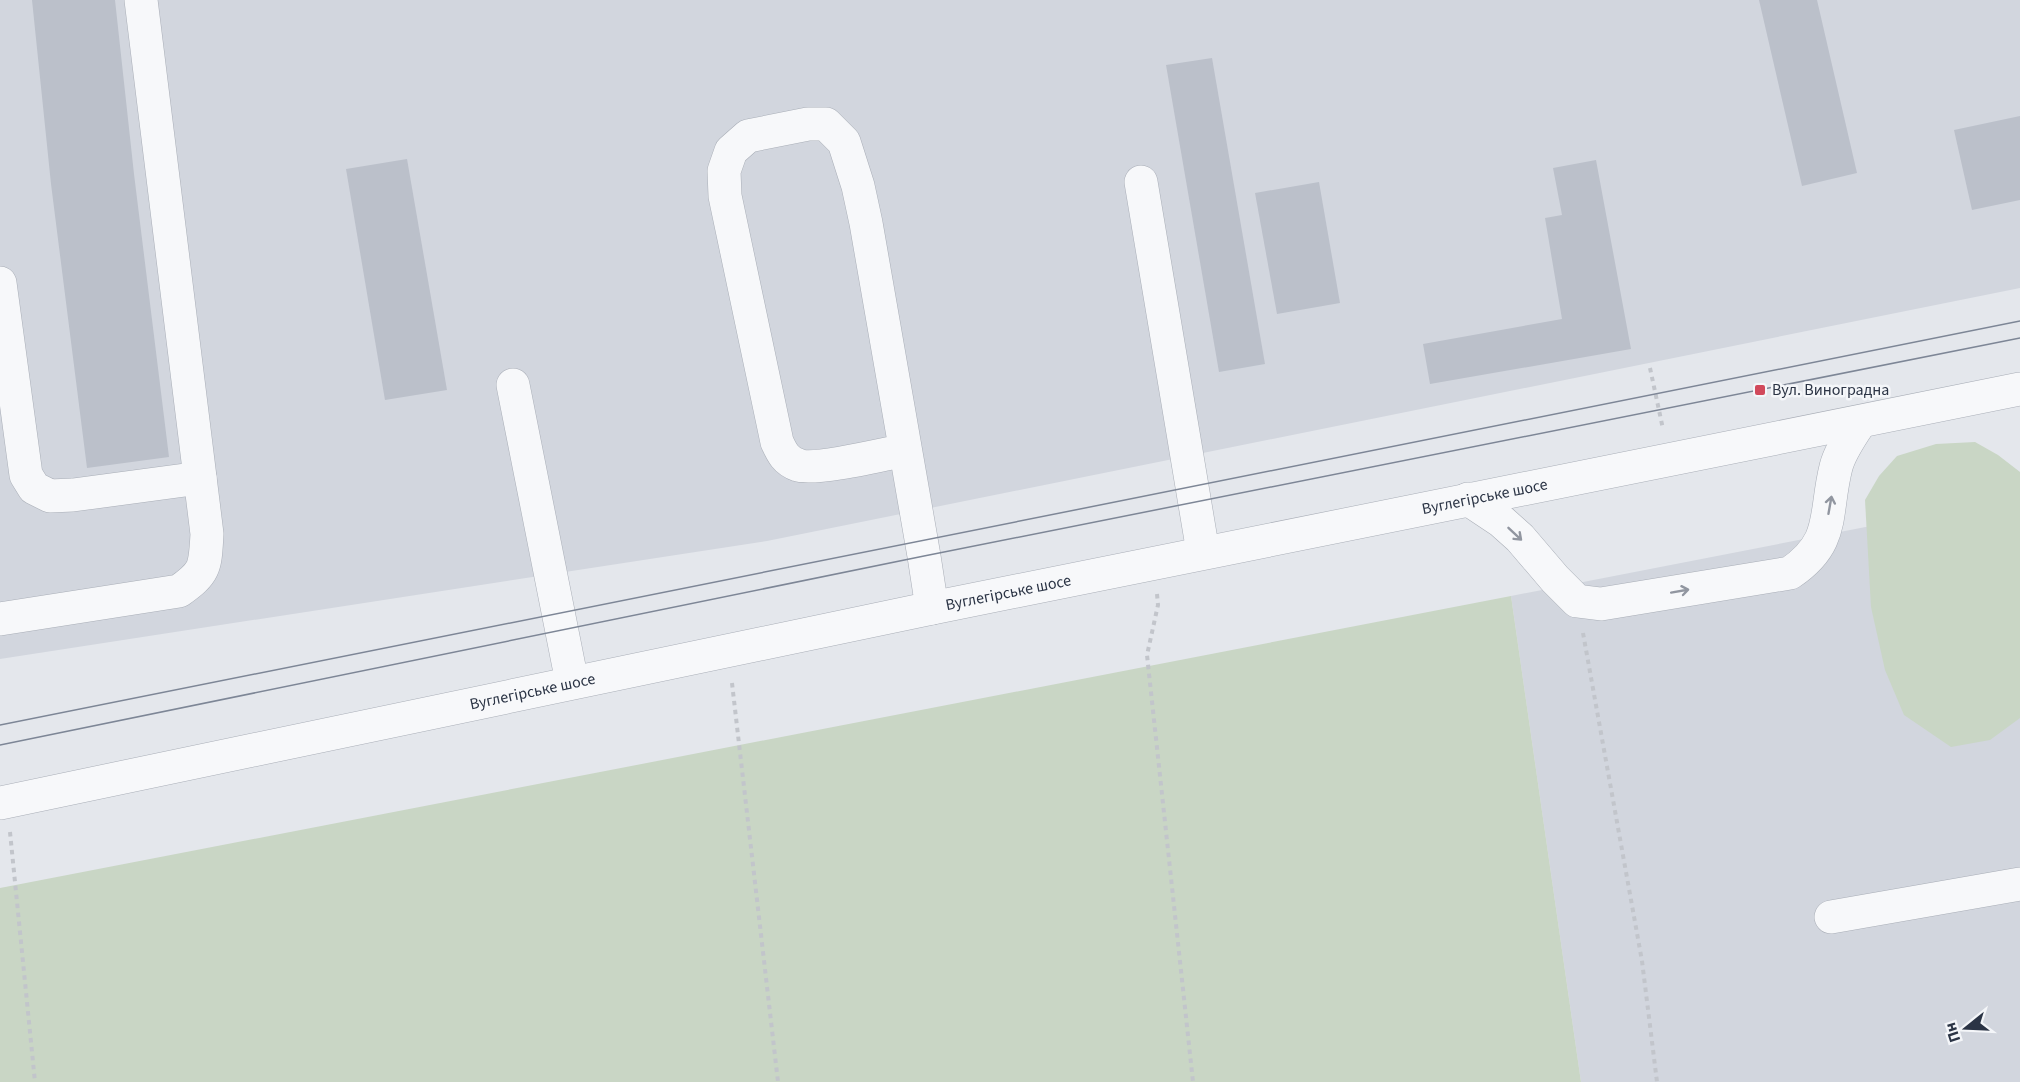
<svg xmlns="http://www.w3.org/2000/svg" width="2020" height="1082" viewBox="0 0 2020 1082" font-family="'Source Sans 3',sans-serif">
<style>
.built{fill:#d2d6de}
.green{fill:#c9d6c5}
.building{fill:#bbc0ca}
.lines{fill:none;stroke-linecap:round;stroke-linejoin:round}
.minor-casing{stroke:#a9aeb7;stroke-width:34}
.path{stroke:#c2c5cb;stroke-width:4;stroke-dasharray:4.5 4.5;stroke-linecap:butt}
.minor{stroke:#f7f8fa;stroke-width:33}
.tram{stroke:#7d8696;stroke-width:1.5}
.oneway{stroke:#9196a0}
.poi-dot{fill:#d1495b;stroke:#f4f6f9;stroke-width:2}
.labels{text-anchor:middle;dominant-baseline:central;stroke-width:5;stroke-linejoin:round;paint-order:stroke}
.poi-label{font-size:16px;fill:#2b3445;stroke:#f4f6f9;text-anchor:start}
.street-label{font-size:16px;fill:#2b3445;stroke:#f4f6f9}
</style>
<rect width="100%" height="100%" fill="#e4e7ec"/>
<g class="built">
<polygon points="0,0 2020,0 2020,288 767,541 0,659"/>
<polygon points="2020,497 2020,1082 1581,1082 1511,596"/>
</g>
<g class="green">
<polygon points="1975,442 1998,455 2020,472 2020,718 1990,740 1951,747 1904,715 1885,670 1871,607 1865,500 1879,476 1897,456 1936,444"/>
<polygon points="1511,596 1581,1082 0,1082 0,888"/>
</g>
<g class="building">
<polygon points="32,0 115,0 134,174 169,457 87,468 51,184"/>
<polygon points="1759,0 1817,0 1857,173 1802,186"/>
<polygon points="1212,58 1265,364 1219,372 1166,65"/>
<polygon points="2020,116 2020,200 1972,210 1954,130"/>
<polygon points="407,159 447,390 385,400 346,169"/>
<polygon points="1596,160 1631,349 1430,384 1423,344 1562,319 1545,218 1562,215 1553,168"/>
<polygon points="1319,182 1340,303 1277,314 1255,193"/>
</g>
<g class="lines">
<defs>
<g id="minor">
<polyline points="1141,182 1203,552"/>
<polyline points="0,283 26,475 34,488 50,496 73,495 200,478"/>
<polyline points="513,385 572,682"/>
<path d="M905 450C885 454 813 471 798 465 786 461 782 453 777 442L725 196 724 171 731 151 748 136 808 124H826L844 142 858 186 866 223 924 556 932 608"/>
<path d="M1468 499 1501 521 1520 538 1555 579 1577 601 1601 604 1790 573C1836 542 1824 514 1836 467 1840 451 1852 435 1860 422"/>
<path d="M0 619 179 591C206 572 205 567 207 534L141 0"/>
<path id="s1" d="M0 803 932 608 2020 389"/>
<polyline points="1831,917 2020,884"/>
</g>
</defs>
<use href="#minor" class="minor-casing"/>
<g class="path">
<polyline points="1650,368 1663,429"/>
<polyline points="1157,594 1158,605 1147,655 1193,1082"/>
<polyline points="1583,633 1642,961 1657,1082"/>
<polyline points="732,683 778,1082"/>
<polyline points="10,832 35,1082"/>
</g>
<use href="#minor" class="minor"/>
<g class="tram">
<polyline points="0,725 2020,321"/>
<polyline points="0,745 924,556 2020,338"/>
</g>
</g>
<defs><path id="oneway-shaft" d="M-6 0H5M1.5-3L5.5 0L1.5 3" fill="none" stroke-width="1.6" stroke-linecap="round" stroke-linejoin="round" transform="scale(1.5)"/></defs>
<g class="oneway">
<use href="#oneway-shaft" transform="translate(1830 505) rotate(-80)"/>
<use href="#oneway-shaft" transform="translate(1515 534) rotate(43)"/>
<use href="#oneway-shaft" transform="translate(1680 591) rotate(-10)"/>
</g>
<rect class="poi-dot" x="1754" y="384" width="12" height="12" rx="3"/>
<g class="labels">
<g class="poi-label">
<text x="1772" y="390">Вул. Виноградна</text>
</g>
<g class="street-label">
<text stroke="none"><textPath href="#s1" startOffset="1516">Вуглегірське шосе</textPath></text>
<text stroke="none"><textPath href="#s1" startOffset="1030">Вуглегірське шосе</textPath></text>
<text stroke="none"><textPath href="#s1" startOffset="544">Вуглегірське шосе</textPath></text>
</g>
</g>
<g transform="translate(1966 1028) rotate(252)" stroke="#f4f6f9" stroke-width="4.5" paint-order="stroke">
<path d="M0-4.5L10 22L0 15L-10 22Z" fill="#2b3445"/>
<text y="-9" font-size="16" font-weight="bold" text-anchor="middle" fill="#2b3445">Пн</text>
</g>
</svg>
